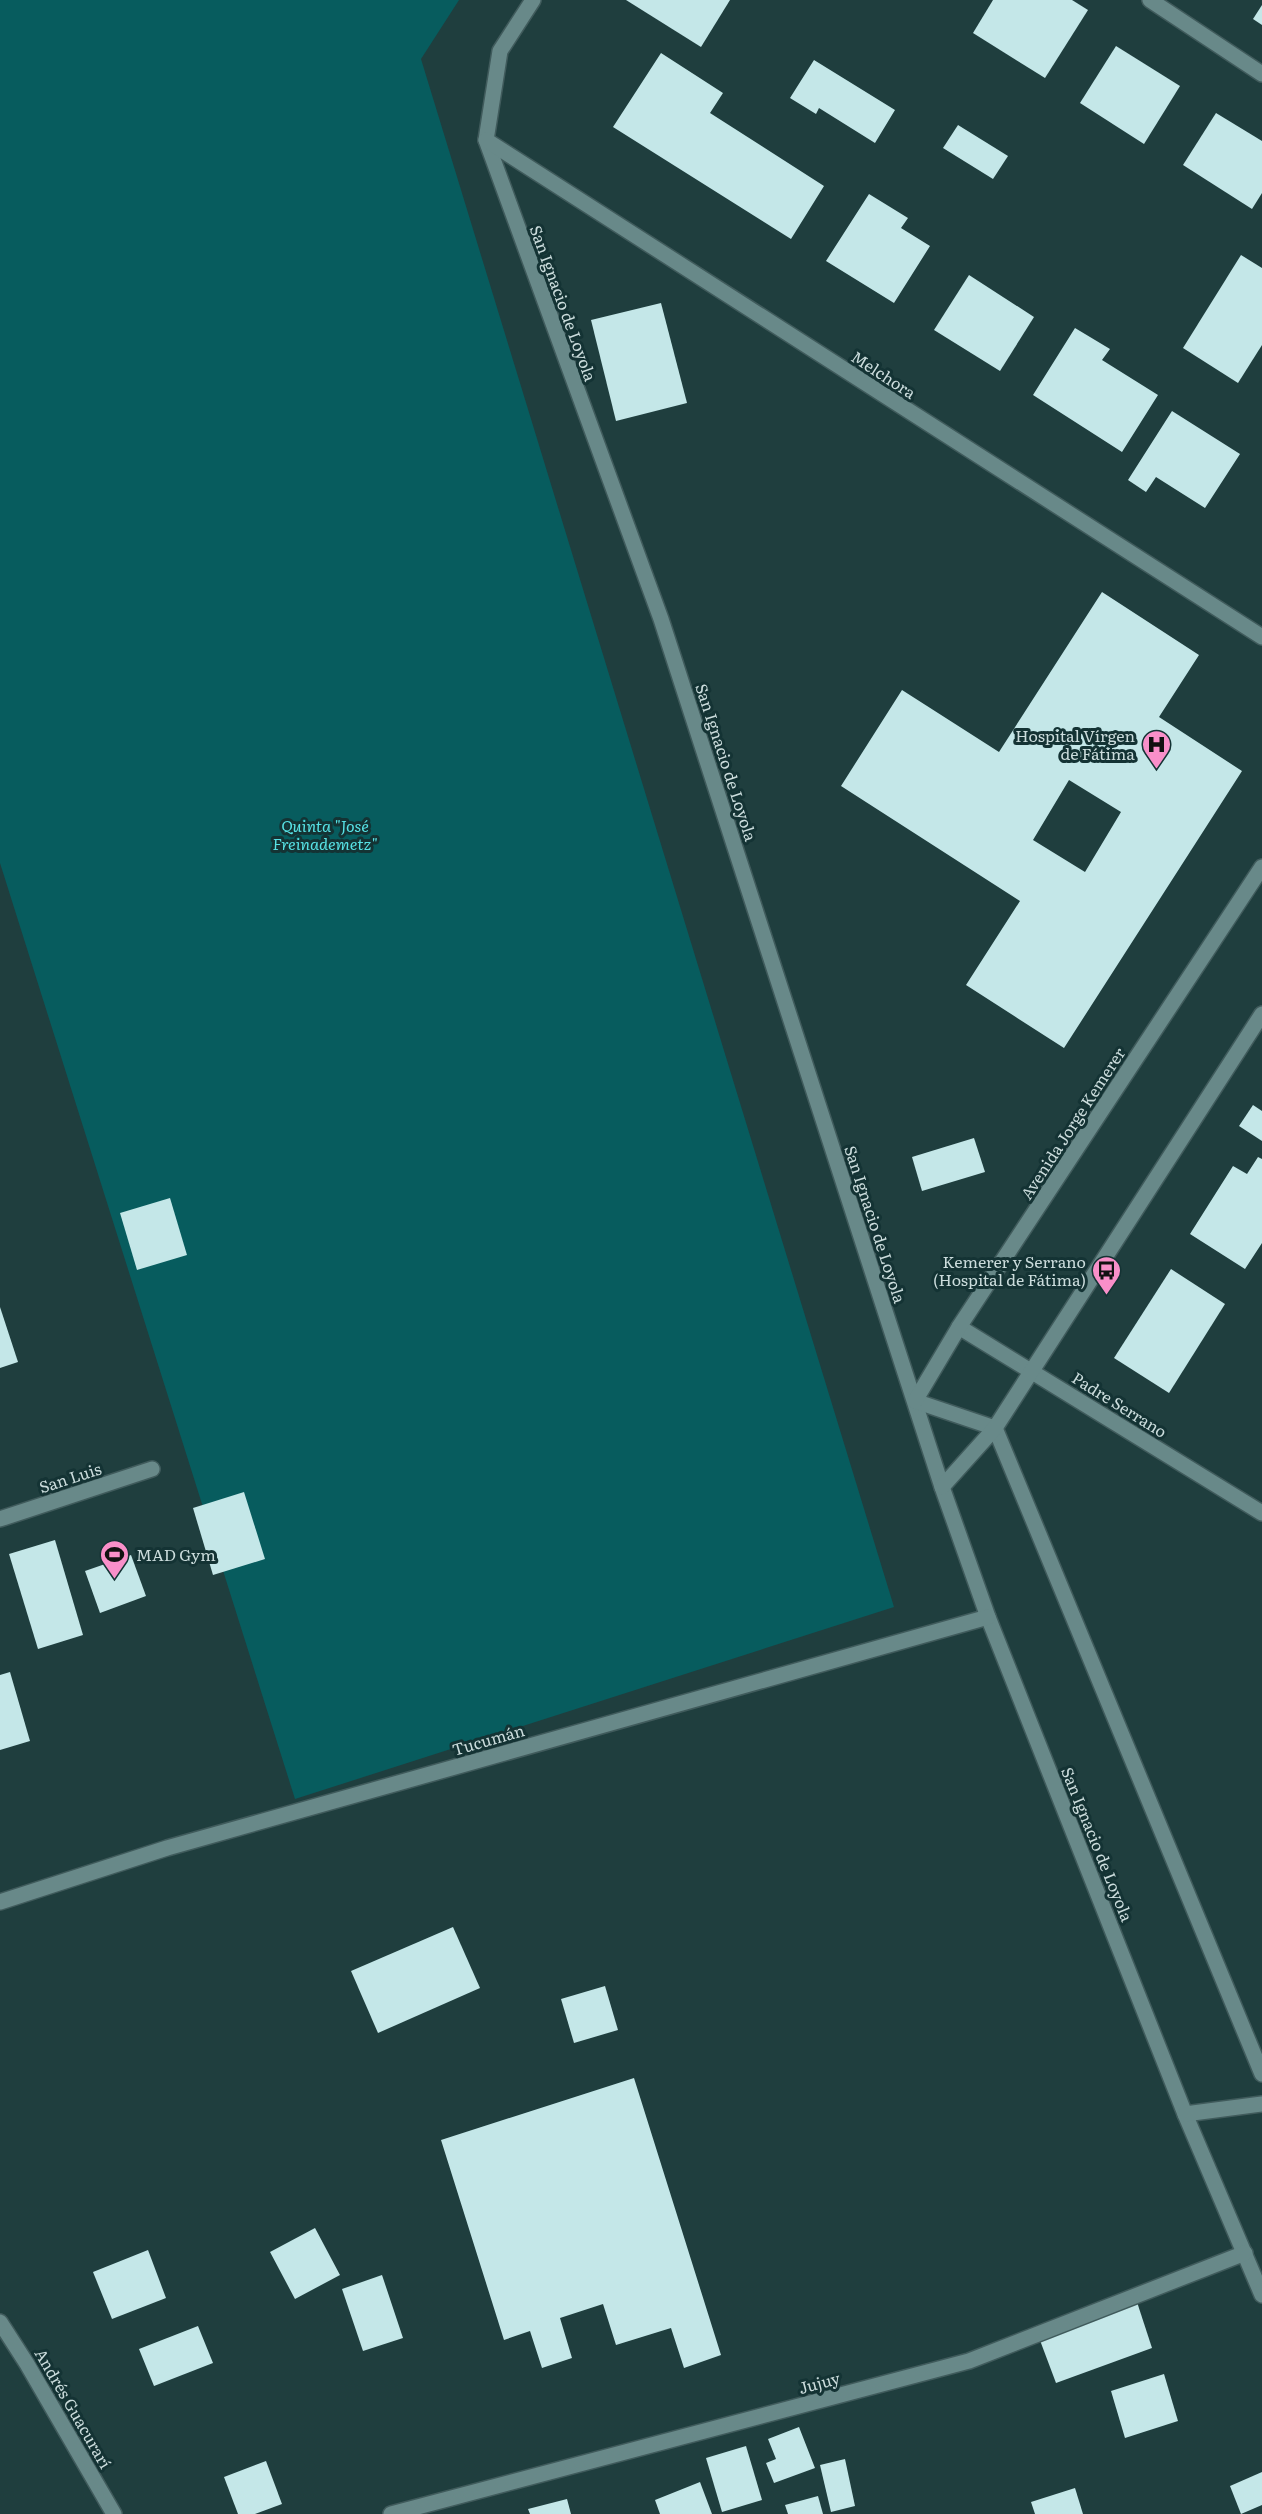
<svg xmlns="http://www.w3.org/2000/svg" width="1262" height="2514" viewBox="0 0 1262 2514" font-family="Literata,serif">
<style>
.green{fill:#075c5e}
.building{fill:#c4e7e8;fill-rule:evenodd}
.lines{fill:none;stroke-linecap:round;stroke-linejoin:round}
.minor-casing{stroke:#405b5c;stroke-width:18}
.secondary-casing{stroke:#405b5c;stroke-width:18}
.minor{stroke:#688989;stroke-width:15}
.secondary{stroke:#688989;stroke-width:15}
.labels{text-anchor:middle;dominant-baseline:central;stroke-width:6;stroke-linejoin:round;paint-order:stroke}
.street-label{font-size:16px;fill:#cbdcdc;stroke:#143334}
.poi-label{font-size:16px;fill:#cbdcdc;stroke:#143334;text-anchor:end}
.park-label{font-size:16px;font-style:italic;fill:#57e2e5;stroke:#143334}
</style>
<rect width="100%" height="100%" fill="#1f3e3e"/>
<polygon class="green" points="0,0 459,0 421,59 894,1607 295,1799 0,863"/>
<g class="building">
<polygon points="626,0 730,0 701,47"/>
<polygon points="993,0 1072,0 1088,10 1045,78 973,33"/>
<polygon points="1262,5 1262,25 1253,19"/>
<polygon points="1116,46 1180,86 1144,144 1080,103"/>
<polygon points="661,53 723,93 710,113 824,186 791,239 613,127"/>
<polygon points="814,60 895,110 875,143 819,108 816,114 790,98"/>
<polygon points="1216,113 1262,141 1262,193 1252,209 1183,165"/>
<polygon points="958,125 1008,156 993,179 943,148"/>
<polygon points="869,194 908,218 901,228 930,246 894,303 826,261"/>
<polygon points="1241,255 1262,268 1262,345 1238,383 1183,348"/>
<polygon points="969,275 1034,317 1000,371 934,330"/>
<polygon points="661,303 687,403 616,421 591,320"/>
<polygon points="1075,328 1110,349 1102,360 1158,395 1122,452 1033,395"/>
<polygon points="1172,411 1240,454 1205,508 1156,477 1146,492 1128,480"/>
<path d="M1102 592 1199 655 1159 717 1242 771 1064 1048 966 985 1020 901 841 786 902 690 999 752ZM1069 780 1121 812 1085 872 1033 840Z"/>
<polygon points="1253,1105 1262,1111 1262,1141 1239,1126"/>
<polygon points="974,1138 985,1172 922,1191 912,1157"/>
<polygon points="1258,1157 1262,1159 1262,1243 1245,1269 1190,1234 1233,1166 1247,1174"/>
<polygon points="170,1198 187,1255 137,1270 120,1213"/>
<polygon points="1171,1269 1225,1304 1169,1393 1114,1358"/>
<polygon points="0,1307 18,1362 0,1368"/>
<polygon points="244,1492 265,1559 213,1575 193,1508"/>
<polygon points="55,1540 83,1635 38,1649 9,1554"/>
<polygon points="131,1555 146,1596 100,1613 85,1571"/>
<polygon points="10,1672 30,1741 0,1750 0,1675"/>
<polygon points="453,1927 480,1988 378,2033 351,1971"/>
<polygon points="605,1986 618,2030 574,2043 561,1999"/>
<polygon points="634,2078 721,2355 684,2368 671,2328 616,2345 603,2304 560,2318 572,2358 542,2368 530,2331 504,2340 441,2140"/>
<polygon points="315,2228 340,2275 295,2299 270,2252"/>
<polygon points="148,2250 166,2298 112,2319 93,2272"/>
<polygon points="382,2275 403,2338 363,2351 342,2289"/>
<polygon points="1136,2299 1152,2348 1056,2383 1038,2335"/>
<polygon points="198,2326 213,2363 154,2386 139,2349"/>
<polygon points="1164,2374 1178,2421 1125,2438 1111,2391"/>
<polygon points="799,2427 815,2468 774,2483 766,2463 776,2459 768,2439"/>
<polygon points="746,2446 762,2500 722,2512 706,2458"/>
<polygon points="845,2459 855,2506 831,2512 820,2465"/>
<polygon points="266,2461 282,2504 255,2514 238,2514 224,2477"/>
<polygon points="1262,2472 1262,2505 1241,2514 1230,2486"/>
<polygon points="700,2482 712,2514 660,2514 655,2500"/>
<polygon points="1075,2488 1083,2514 1035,2514 1031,2502"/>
<polygon points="818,2496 823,2514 788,2514 785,2505"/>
<polygon points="567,2499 571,2514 530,2514 528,2509"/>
</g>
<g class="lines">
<defs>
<g id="minor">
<polyline points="533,0 500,51 486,140 661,619 942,1487 988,1617 1185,2114 1262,2295"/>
<polyline points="1150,0 1262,74"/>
<polyline points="486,140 1262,637"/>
<polyline points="959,1327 1262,1513"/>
<polyline points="915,1401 995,1428 1262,2074"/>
<polyline points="0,1519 152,1469"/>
<polyline points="0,1902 167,1848 988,1617"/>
<polyline points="1185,2114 1262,2104"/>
<polyline points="0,2322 27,2364 114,2514"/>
<polyline points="391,2514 969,2361 1245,2253"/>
</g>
<g id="secondary">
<polyline points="915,1401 959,1327 1262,867"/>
<polyline points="942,1487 995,1428 1262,1014"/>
</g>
</defs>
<use href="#minor" class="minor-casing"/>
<use href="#secondary" class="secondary-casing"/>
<use href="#minor" class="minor"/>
<use href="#secondary" class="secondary"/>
</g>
<defs>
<symbol id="hospital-pin" viewBox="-11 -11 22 30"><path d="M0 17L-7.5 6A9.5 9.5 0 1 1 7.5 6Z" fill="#f98fc9" stroke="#143334"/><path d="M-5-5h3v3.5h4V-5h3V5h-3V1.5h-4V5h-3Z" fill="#111"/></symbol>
<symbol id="bus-pin" viewBox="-11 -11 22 30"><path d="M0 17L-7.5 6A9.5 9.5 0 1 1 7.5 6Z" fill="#f98fc9" stroke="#143334"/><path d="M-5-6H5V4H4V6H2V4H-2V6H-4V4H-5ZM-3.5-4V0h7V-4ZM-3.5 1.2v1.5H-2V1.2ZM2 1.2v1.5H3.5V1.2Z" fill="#111"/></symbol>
<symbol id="stadium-pin" viewBox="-11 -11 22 30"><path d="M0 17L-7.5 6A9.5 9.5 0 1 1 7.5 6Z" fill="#f98fc9" stroke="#143334"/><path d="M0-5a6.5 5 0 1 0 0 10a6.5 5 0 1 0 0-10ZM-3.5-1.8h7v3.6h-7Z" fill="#111"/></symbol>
</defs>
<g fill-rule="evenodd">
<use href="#hospital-pin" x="1140" y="728" width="33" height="45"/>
<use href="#bus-pin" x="1090" y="1254" width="33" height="45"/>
<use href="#stadium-pin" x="98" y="1538" width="33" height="45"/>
</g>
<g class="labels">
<g class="street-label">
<text transform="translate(564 303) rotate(70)">San Ignacio de Loyola</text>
<text transform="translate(884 374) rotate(33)">Melchora</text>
<text transform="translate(727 762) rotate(72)">San Ignacio de Loyola</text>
<text transform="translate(1072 1123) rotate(-57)">Avenida Jorge Kemerer</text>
<text transform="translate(876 1224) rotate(72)">San Ignacio de Loyola</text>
<text transform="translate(1120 1404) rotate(32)">Padre Serrano</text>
<text transform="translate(70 1477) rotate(-18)">San Luis</text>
<text transform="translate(488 1739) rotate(-16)">Tucumán</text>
<text transform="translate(1098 1844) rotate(68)">San Ignacio de Loyola</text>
<text transform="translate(819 2382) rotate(-15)">Jujuy</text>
<text transform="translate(74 2408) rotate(60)">Andrés Guacurarí</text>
</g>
<g class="poi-label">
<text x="1135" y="735">Hospital Vírgen<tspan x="1135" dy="18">de Fátima</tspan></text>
<text x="1086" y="1261">Kemerer y Serrano<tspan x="1086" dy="18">(Hospital de Fátima)</tspan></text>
<text x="136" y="1554" text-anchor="start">MAD Gym</text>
</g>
<g class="park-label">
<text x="325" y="825">Quinta "José<tspan x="325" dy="18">Freinademetz"</tspan></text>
</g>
</g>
</svg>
